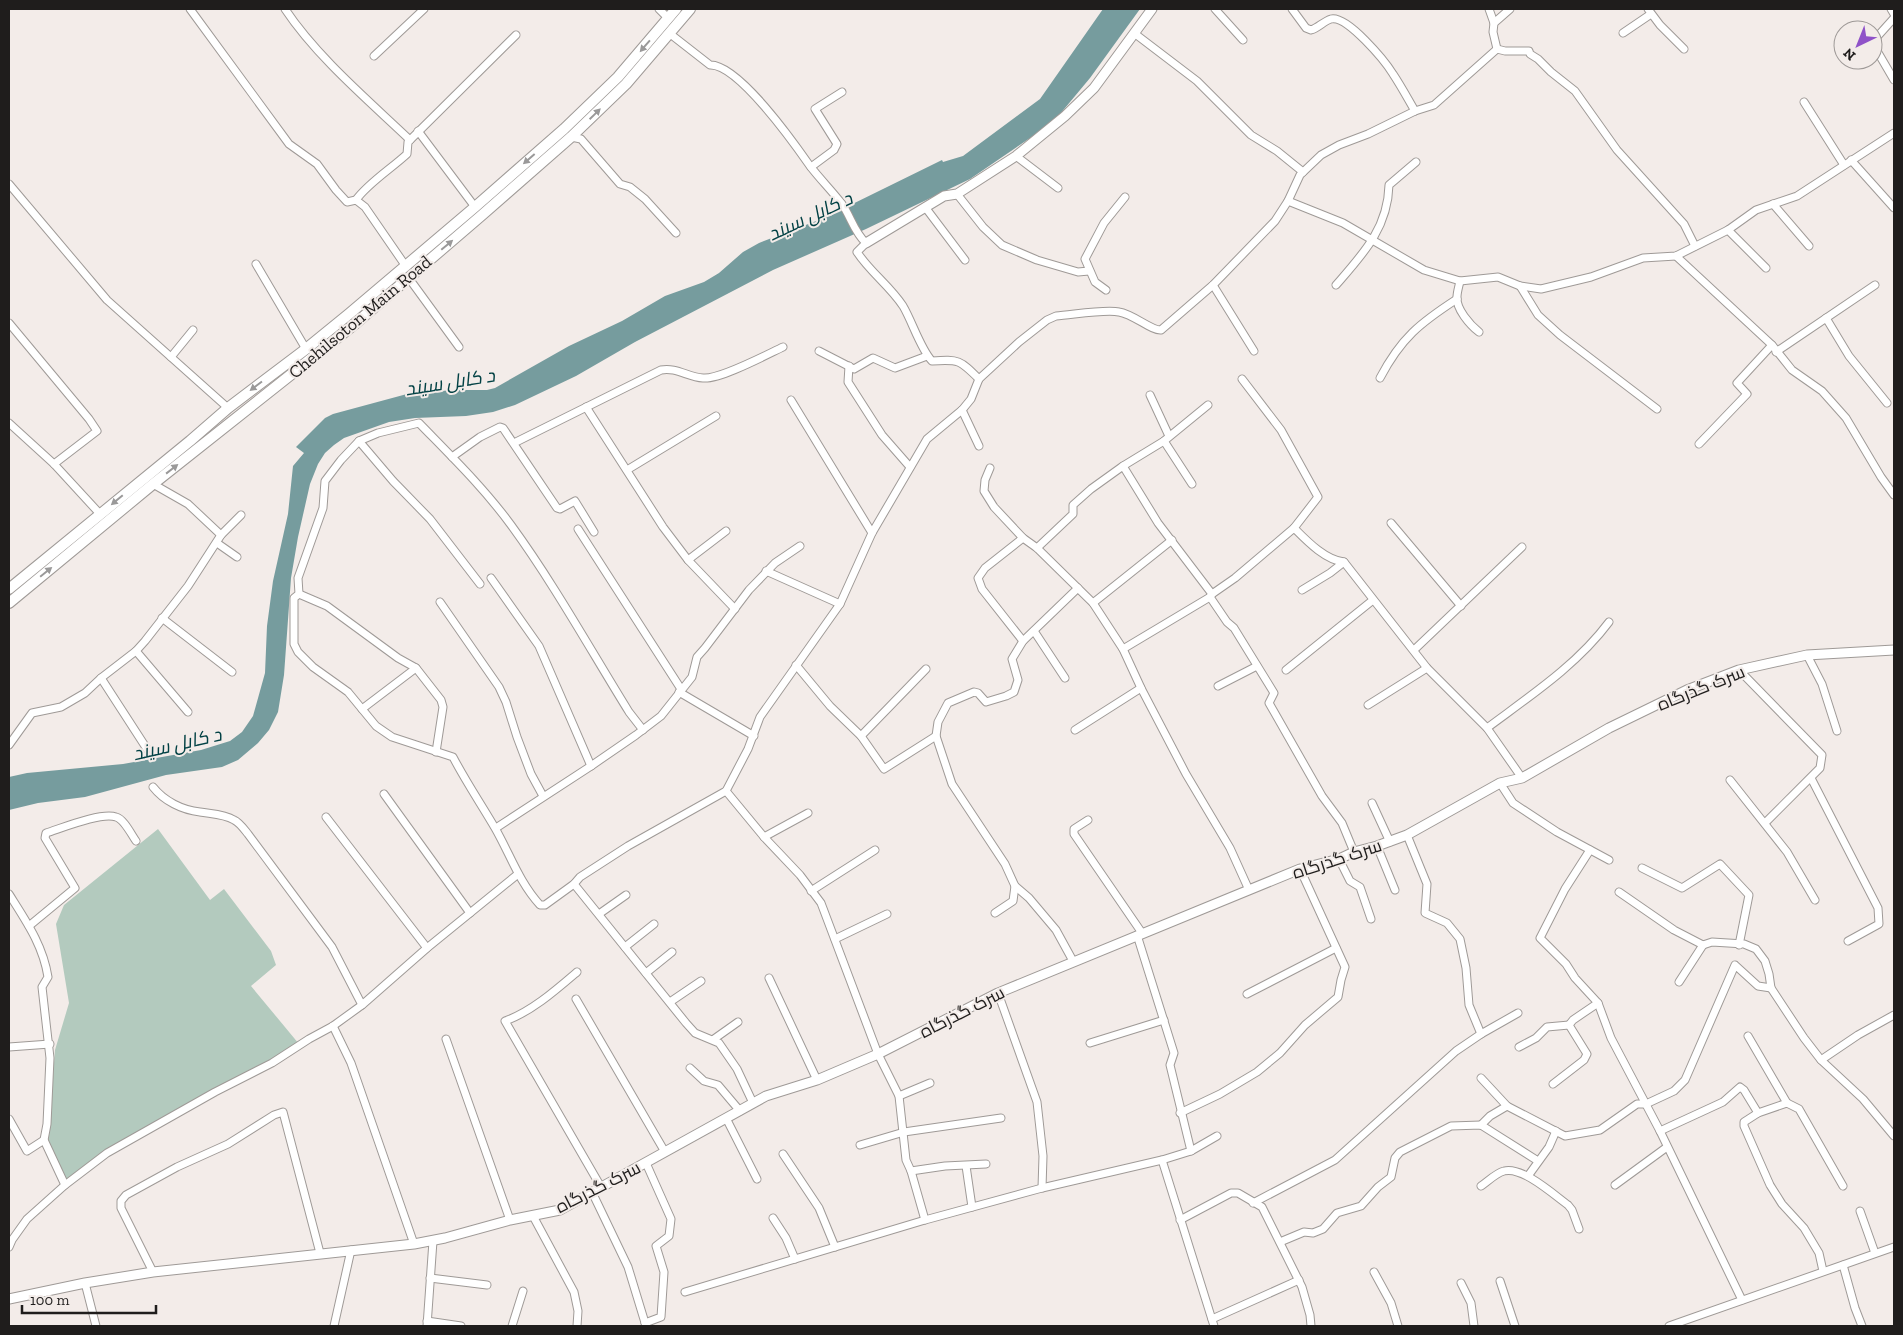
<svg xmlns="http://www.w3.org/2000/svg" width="1903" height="1335" viewBox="0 0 1903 1335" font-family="'Zilla Slab',Cairo,serif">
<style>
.green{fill:#b3cabe}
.water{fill:#769c9e}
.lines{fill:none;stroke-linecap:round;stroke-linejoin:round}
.minor-casing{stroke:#9f9a97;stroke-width:9}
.tertiary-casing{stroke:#9f9a97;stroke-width:11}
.secondary-casing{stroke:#9f9a97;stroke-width:12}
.minor{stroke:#fff;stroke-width:7}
.tertiary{stroke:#fff;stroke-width:9}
.secondary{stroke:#fff;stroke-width:10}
.oneway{fill:#9a9999}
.labels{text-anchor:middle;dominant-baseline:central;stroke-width:4;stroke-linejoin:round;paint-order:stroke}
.street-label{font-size:18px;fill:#1f1d1c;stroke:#f3ece9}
.water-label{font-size:19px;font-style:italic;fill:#024144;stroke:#f3ece9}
</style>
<rect width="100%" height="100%" fill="#f3ece9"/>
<polygon class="green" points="158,829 210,900 224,889 271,951 276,965 251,986 299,1044 66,1182 48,1141 55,1050 69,1003 56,924 64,905"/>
<polygon class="water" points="1103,9 1140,9 1090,78 1060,114 1033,136 970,179 866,229 773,270 635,342 576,376 515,405 493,412 466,416 415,418 389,422 344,438 334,445 325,453 318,464 310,484 298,537 291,578 284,675 278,712 269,730 258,743 238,760 222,767 166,775 85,797 38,803 9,810 9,777 27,773 123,764 201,750 230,741 242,732 253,716 265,673 267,626 273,581 288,514 293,466 304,453 296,447 325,418 333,414 407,394 453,390 487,390 495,388 569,346 622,321 665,296 704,282 719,273 743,252 759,243 824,218 942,160 943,162 963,156 1040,99"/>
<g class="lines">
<defs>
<g id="minor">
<polyline points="190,9 289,144 317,164 336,190 347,202 356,200 365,207 405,265"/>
<path d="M285 9C317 57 368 100 410 140"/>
<polyline points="659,9 668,18"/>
<polyline points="1215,9 1243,40"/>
<path d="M1292 9 1306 28 1311 30C1318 28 1324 21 1331 19 1347 15 1385 61 1393 74 1401 86 1408 99 1415 111"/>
<polyline points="1489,9 1494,23"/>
<polyline points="1648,9 1660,25 1684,49"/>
<polyline points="1891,9 1894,14"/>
<polyline points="1894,18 1876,38 1873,44 1894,80"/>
<path d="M669 33 710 65C738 64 794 143 810 166 820 179 832 191 842 204 851 217 854 232 866 243L857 252C870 272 890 286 903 306 912 321 921 350 932 361 959 359 960 360 979 379"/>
<polyline points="1134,33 1197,81 1251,135 1277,151 1303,172"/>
<polyline points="1623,33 1651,14"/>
<polyline points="1497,49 1505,51 1529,51 1530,54 1538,59 1551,72 1575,91 1617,150 1684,224 1695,246"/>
<polyline points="1497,49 1493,32 1494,23 1510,9"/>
<polyline points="374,56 424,9"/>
<polyline points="1804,102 1844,165"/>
<polyline points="418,131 475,207"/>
<polyline points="571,137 581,139 620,184 630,187 645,199 676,233"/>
<polyline points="1016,156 1058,188"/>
<polyline points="1851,160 1894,208"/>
<polyline points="811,167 834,150 837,144 815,109 842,92"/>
<polyline points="9,184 107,300 228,408"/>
<polyline points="957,194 983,227 1002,245 1037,260 1078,272 1089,271"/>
<path d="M356 200C367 184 392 168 407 154L408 142 516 35"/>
<polyline points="1288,201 1343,223 1424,270 1460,281 1498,277 1520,286 1541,289 1591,277 1643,258 1676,256 1728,230 1756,210 1797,196 1894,133"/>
<polyline points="1773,204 1809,246"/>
<polyline points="925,207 965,260"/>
<polyline points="1728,230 1766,268"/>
<polyline points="1676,256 1772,345 1792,370 1822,391 1846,418 1881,477 1894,495"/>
<polyline points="256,264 306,349"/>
<polyline points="408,277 459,347"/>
<path d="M1460 281C1459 286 1457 292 1457 297 1456 309 1470 325 1479 332"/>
<polyline points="1213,285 1254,351"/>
<path d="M1336 285C1363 254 1388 228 1389 185L1416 162"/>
<polyline points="1520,286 1538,315 1560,335 1657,409"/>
<polyline points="1106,290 1095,282 1085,259 1104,223 1125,197"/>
<polyline points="1826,318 1849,356 1887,403"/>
<polyline points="9,323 89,419 97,431 54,464"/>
<polyline points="819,351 854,369 873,358 895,368 927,356"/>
<polyline points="1776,352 1875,285"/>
<polyline points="171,357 193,330"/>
<polyline points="849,366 848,382 882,435 910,467"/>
<path d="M1380 378C1401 338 1420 323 1457 299"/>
<polyline points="1242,379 1281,430 1318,497 1294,528"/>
<polyline points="1150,395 1169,436"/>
<polyline points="791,400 872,533"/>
<polyline points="586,407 663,527 688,560 735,609"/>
<polyline points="962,410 979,446"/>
<polyline points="9,423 54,464 100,514"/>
<polyline points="359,441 393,481 430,519 480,584"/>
<polyline points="1164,441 1192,484"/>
<path d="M516 442 661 370C676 367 688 377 703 378 719 380 766 355 783 347"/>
<polyline points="1699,444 1747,394 1737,383 1772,345"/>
<polyline points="452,457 480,437 500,427 503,428 557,508 560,509 575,501 594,532"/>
<polyline points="1123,466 1158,523 1212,594"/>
<polyline points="990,468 985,480 984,491 994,507 1023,538 1037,548 1093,603 1123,649 1141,688 1186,774 1230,848 1249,890"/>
<polyline points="627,470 716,416"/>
<polyline points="153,484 188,504 221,535"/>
<polyline points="1391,523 1461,606"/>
<polyline points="578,529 681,689"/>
<polyline points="217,543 237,557"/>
<polyline points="1037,548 1073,514 1073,505 1091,489 1123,466 1164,441 1208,405"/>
<polyline points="688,560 726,531"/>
<polyline points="766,571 840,604"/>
<polyline points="491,578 539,646 591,766"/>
<polyline points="1302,590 1330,573 1344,562"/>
<polyline points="299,594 327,606 398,658 416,668 441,700 443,707 436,752"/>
<polyline points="1210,597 1227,622 1234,628 1274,693 1269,703 1322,796 1342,823 1354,852"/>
<polyline points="440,602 499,687 506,702 517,737 531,774 543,796"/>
<polyline points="1093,603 1172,540"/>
<polyline points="162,618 232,672"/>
<polyline points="1034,631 1065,678"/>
<polyline points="1023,641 982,589 978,578 985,568 1023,538"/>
<path d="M1123 649 1210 597 1212 594 1235 578 1294 528C1307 541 1325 560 1344 562L1427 668 1487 728 1522 778"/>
<polyline points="1414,650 1522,547"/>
<polyline points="136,651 188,712"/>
<polyline points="1807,655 1822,684 1837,731"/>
<polyline points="796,665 830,706 861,736 884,769 936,736"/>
<polyline points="1286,670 1373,600"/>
<polyline points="1739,670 1822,755 1820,768 1765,823"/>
<polyline points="101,678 147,749"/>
<polyline points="1218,686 1257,666"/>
<polyline points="679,692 754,736"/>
<polyline points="1368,705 1427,668"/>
<polyline points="362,709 416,668"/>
<path d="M1487 728C1530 696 1577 665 1609 622"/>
<path d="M643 730 629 712C590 649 554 584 511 525 484 488 451 456 419 423L378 433 359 441 341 460 325 481 323 508 298 578 299 594 294 598V644L298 652 313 667 348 692 376 726 392 737 453 757C466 782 481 804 495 828 510 854 519 882 540 905H545L574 884 580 877 628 846 726 791 748 749 760 717 840 604 872 533 927 439 962 410 971 399 979 379 1019 342 1047 320 1056 316C1072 315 1105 309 1119 312 1133 314 1152 331 1161 330L1213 285 1275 221 1288 201 1300 175 1321 155 1339 145 1368 134 1415 111 1434 105 1497 49"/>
<polyline points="1075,730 1141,688"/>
<polyline points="861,736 926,669"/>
<polyline points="9,745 32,713 61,707 85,693 101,678 136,651 145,641 188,586 221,535 241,515"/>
<polyline points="1811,778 1878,908 1879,924 1848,941"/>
<polyline points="1730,780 1787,852 1815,900"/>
<polyline points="1500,783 1513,803 1557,832 1609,860"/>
<path d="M153 787C164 801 182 810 200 812 211 814 224 814 234 820 239 822 244 829 248 834L332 947 362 1005"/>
<polyline points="726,791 764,837 800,875 821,903 878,1054 899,1096 906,1160 911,1171 925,1220"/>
<polyline points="384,794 470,913"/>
<polyline points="1372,803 1390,842"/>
<polyline points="326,817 427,948"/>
<polyline points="1088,820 1074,829 1074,834 1142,933"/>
<polyline points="496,828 591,766 636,735 661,716 692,677 697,657 705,648 749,590 775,563 800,546"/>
<polyline points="1407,835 1427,884 1425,913 1447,923 1460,939 1466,968 1469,1005 1481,1034"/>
<polyline points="764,837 808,813"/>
<polyline points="1377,846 1395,890"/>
<polyline points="1590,850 1565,889 1540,938 1566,964 1575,978 1598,1003 1611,1038 1660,1131 1742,1300"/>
<polyline points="1339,859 1350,881 1360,887 1371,919"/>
<polyline points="1642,868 1682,888 1720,864 1749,895 1739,945"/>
<polyline points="574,884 686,1023 695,1033 719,1043 737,1069 753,1103"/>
<polyline points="811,891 875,850"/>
<polyline points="1619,892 1674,930 1703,945 1712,942 1744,944 1756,949 1765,961 1769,974 1771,988 1804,1038 1821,1060 1863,1099 1894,1136"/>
<path d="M9 894C26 921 43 945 48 977L42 987 50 1058 47 1124 44 1140 65 1185"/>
<polyline points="995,913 1013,901 1015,886"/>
<polyline points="599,914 626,895"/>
<path d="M29 926 75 888 45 838 46 833C62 828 101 812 116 817 124 819 131 834 136 841"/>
<polyline points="1137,935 1174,1053 1170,1065 1191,1151"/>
<polyline points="835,939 887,914"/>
<polyline points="625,947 654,924"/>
<polyline points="1073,961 1056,930 1029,898 1015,886 1005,864 952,784 936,736 938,722 948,703 974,692 978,693 986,702 1006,696 1014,692 1018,680 1012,659 1023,641 1078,588"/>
<path d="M577 972C556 990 531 1012 505 1021L601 1187"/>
<polyline points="646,973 672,952"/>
<polyline points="769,978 817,1080"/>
<polyline points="1679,982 1703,945"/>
<polyline points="998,993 1037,1102 1043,1156 1042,1188"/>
<polyline points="1247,994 1336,948"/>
<polyline points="576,999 665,1152"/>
<polyline points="670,1002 701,981"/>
<polyline points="333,1026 351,1063 414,1244"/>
<polyline points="1748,1036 1787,1103"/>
<polyline points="446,1039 510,1220"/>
<polyline points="714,1039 738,1022"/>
<polyline points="1090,1043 1164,1020"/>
<polyline points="9,1047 50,1044"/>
<polyline points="1519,1047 1536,1038 1547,1027 1569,1025"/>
<polyline points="1821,1060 1858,1035 1894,1015"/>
<polyline points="690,1068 704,1081 718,1085 740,1111"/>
<polyline points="1481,1078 1507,1106"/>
<polyline points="1553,1084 1584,1060 1587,1054 1569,1025 1573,1020 1598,1003"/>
<polyline points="899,1096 930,1083"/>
<polyline points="1180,1113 1220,1094 1257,1072 1280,1053 1305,1025 1338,997 1341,980 1345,967 1300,869"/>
<polyline points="726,1118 757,1179"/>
<polyline points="9,1119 27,1151 44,1140"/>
<polyline points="1481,1125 1490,1116 1507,1106 1565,1136 1600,1130 1637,1104 1646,1104 1674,1091 1685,1080 1735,965 1758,986 1771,988"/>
<polyline points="1660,1131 1723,1102 1740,1087 1744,1090 1758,1113"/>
<polyline points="860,1145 904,1132 1001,1118"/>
<polyline points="783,1154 819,1208 835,1247"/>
<polyline points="1162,1160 1214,1326"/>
<polyline points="966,1166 972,1207"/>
<polyline points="911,1171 945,1166 986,1164"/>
<polyline points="1528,1176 1549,1147 1556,1131"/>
<polyline points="1615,1185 1667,1147"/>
<path d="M1481 1186C1487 1182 1496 1173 1504 1171 1522 1166 1553 1194 1568 1205L1572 1210 1579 1229"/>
<polyline points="592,1192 628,1267 646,1326"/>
<polyline points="1253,1203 1335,1160 1456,1051 1481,1034 1518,1013"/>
<polyline points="1860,1211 1875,1253"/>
<polyline points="533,1216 574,1292 578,1311 577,1326"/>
<polyline points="773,1218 786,1238 795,1259"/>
<polyline points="1180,1220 1231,1193 1238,1193 1262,1207 1302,1287 1310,1315 1311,1326"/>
<polyline points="1280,1242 1304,1232 1313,1233 1323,1229 1337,1213 1361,1206 1378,1187 1391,1177 1395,1158 1400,1152 1451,1126 1481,1125 1538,1161"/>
<polyline points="9,1247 12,1240 27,1219 65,1185 107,1153 215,1092 272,1063 309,1039 333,1026 362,1005 427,948 518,874"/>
<polyline points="1843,1265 1855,1308 1862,1326"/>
<polyline points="1823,1271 1819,1253 1804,1228 1782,1204 1770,1185 1744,1126 1744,1122 1758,1113 1787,1103 1799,1109 1843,1186"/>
<polyline points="153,1272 121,1208 121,1201 126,1195 177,1167 228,1144 274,1115 283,1112 320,1253"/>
<polyline points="1374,1272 1391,1303 1398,1326"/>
<polyline points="430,1278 487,1285"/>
<polyline points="1500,1281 1515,1326"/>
<polyline points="85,1283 96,1326"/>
<polyline points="1461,1283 1471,1303 1474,1326"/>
<polyline points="685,1292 925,1220 1042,1188 1162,1160 1191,1151 1217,1136"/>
<polyline points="1212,1319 1299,1280"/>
<polyline points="427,1321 461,1326"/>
<polyline points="645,1323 661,1317 664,1272 656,1246 669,1236 671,1219 646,1163"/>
<polyline points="334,1326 351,1250"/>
<polyline points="427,1326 433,1241"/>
<polyline points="512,1326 523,1291"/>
<polyline points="1669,1326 1894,1247"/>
</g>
<g id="tertiary">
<polyline points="866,243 944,196 957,194 1016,156 1065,116 1094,88 1152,9"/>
<polyline points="9,1299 85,1283 153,1272 414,1244 445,1238 510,1220 560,1210 766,1096 817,1080 878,1054 998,993 1300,869 1339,859 1354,852 1377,846 1407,835 1500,783 1522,778 1609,728 1687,690 1739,670 1807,655 1894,650"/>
</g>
<g id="secondary">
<polyline points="9,589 190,441 228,408 306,349 349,314 475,207 564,129 618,77 676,9"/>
<polyline points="9,603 153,484 356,323 482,215 571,137 626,84 690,9"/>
</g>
</defs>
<use href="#minor" class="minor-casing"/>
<use href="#tertiary" class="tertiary-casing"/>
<use href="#secondary" class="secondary-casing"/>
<use href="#minor" class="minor"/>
<use href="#tertiary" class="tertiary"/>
<use href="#secondary" class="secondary"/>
</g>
<defs><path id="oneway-solid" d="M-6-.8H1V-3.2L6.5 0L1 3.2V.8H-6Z" transform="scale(1.25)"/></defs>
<g class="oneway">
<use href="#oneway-solid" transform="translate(645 46) rotate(131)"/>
<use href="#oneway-solid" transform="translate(595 114) rotate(-44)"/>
<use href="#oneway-solid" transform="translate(529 159) rotate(139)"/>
<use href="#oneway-solid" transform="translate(447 245) rotate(-40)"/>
<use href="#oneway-solid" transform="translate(256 386) rotate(143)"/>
<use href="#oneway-solid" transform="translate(172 469) rotate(-38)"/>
<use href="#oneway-solid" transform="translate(117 500) rotate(140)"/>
<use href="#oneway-solid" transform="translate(46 572) rotate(-39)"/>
</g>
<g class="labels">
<g class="street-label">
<text transform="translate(360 317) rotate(-40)">Chehilsoton Main Road</text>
<text transform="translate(1701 688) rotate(-22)">سرک گذرگاه</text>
<text transform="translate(1337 859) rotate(-18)">سرک گذرگاه</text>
<text transform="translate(962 1012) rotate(-27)">سرک گذرگاه</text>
<text transform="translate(598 1187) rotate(-27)">سرک گذرگاه</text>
</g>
<g class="water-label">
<text transform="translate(810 216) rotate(-25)">د کابل سيند</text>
<text transform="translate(450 382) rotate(-9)">د کابل سيند</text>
<text transform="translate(177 744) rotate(-13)">د کابل سيند</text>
</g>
</g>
<rect width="1903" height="1335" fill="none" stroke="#1f1d1c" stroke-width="20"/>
<g transform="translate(1858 45) rotate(223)"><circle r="24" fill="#f3ece9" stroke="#9e9997"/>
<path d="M0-4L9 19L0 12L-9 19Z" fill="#8f52c8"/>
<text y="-8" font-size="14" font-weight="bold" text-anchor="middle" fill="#1f1d1c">N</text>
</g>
<path d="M22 1305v8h134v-8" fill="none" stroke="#1f1d1c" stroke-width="2.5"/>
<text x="30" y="1305" font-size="15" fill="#1f1d1c" stroke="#f3ece9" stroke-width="4" paint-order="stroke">100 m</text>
</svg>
